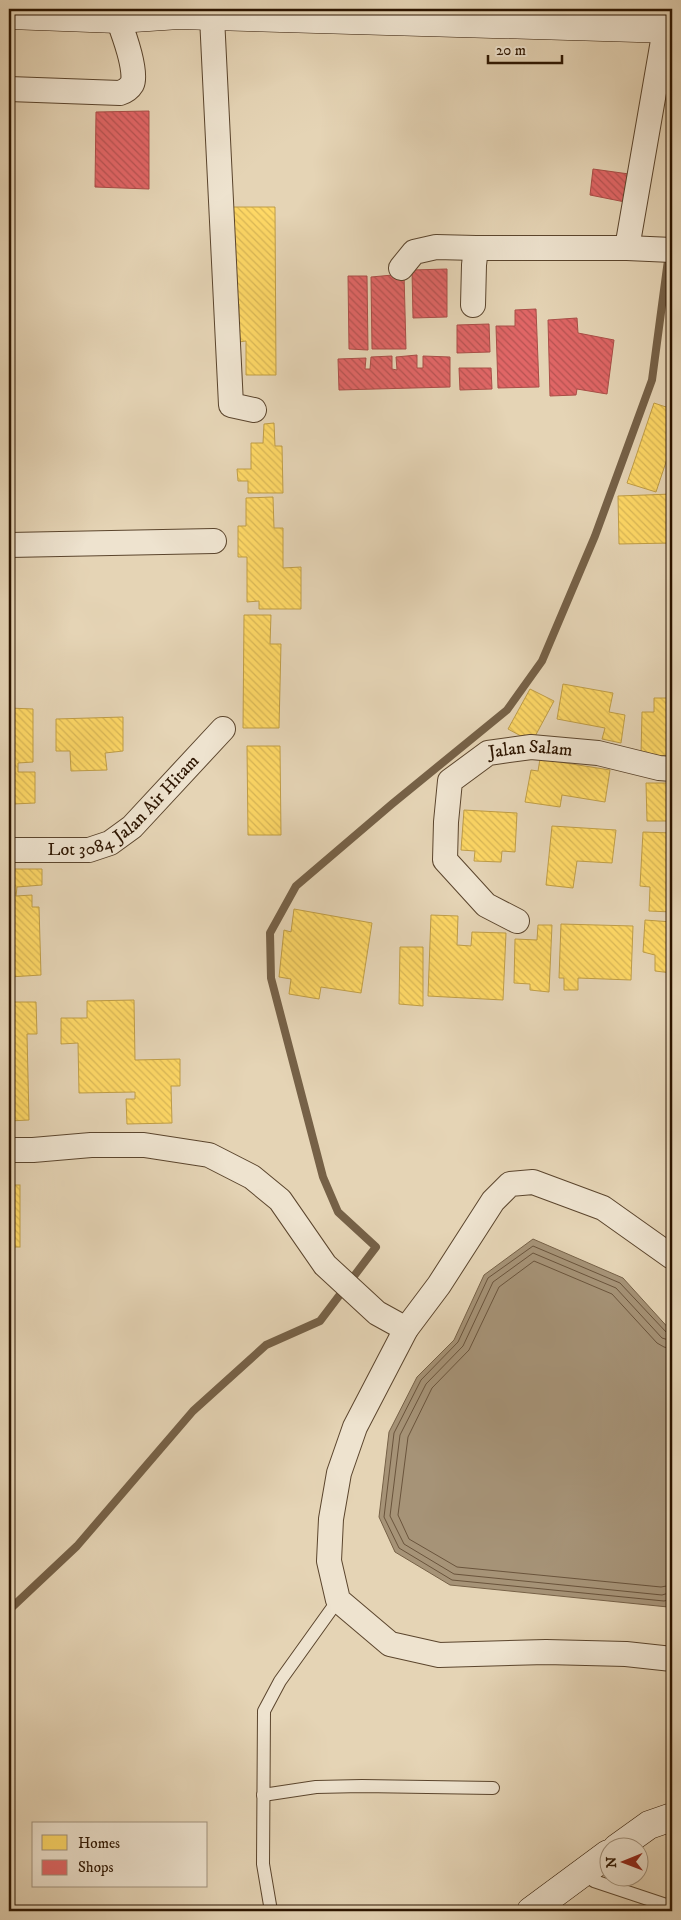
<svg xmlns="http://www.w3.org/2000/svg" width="681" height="1920" viewBox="0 0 681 1920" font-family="'IM FELL DW Pica',serif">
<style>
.water{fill:#a69377;stroke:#766147}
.homes{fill:url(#homes-back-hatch);stroke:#c09e47}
.shops{fill:url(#shops-back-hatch);stroke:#aa4e47}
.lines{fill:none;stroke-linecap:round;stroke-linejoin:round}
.shore{stroke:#6a543c;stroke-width:1}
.stream{stroke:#766147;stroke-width:8}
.lane-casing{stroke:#5b452d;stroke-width:14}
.street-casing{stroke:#5b452d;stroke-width:26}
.secondary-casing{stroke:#2d1500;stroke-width:29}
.lane{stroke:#eee3cf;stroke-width:12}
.street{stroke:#eee3cf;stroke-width:24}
.secondary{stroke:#eee3cf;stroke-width:28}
.labels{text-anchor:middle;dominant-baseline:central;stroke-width:5;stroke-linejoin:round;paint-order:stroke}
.street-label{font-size:18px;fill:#2d1500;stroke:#eee3cf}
</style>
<defs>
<pattern id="homes-back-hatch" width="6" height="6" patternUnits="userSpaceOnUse" patternTransform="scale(1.25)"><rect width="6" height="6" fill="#ffd966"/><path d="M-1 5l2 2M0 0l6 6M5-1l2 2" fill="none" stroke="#dbb957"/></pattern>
<pattern id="shops-back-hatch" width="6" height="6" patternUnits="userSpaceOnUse" patternTransform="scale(1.25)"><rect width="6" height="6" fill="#e06666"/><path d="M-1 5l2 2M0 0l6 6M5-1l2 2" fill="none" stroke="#b65352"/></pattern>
</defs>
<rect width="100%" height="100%" fill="#e5d4b5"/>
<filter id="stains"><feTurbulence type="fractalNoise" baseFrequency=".004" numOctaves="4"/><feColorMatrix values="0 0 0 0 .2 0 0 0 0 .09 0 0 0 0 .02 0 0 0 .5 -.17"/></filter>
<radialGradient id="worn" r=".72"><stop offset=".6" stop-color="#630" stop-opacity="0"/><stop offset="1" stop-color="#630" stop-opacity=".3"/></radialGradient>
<polygon class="water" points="533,1239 623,1278 672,1332 672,1601 668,1607 450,1585 395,1552 379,1517 389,1432 417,1377 454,1340 484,1275"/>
<g class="homes">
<polygon points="229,207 275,207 276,375 246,375 246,341 239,342 239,304 230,304"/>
<polygon points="654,403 672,409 672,444 656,492 627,483"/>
<polygon points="274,423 275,446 282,446 283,493 248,493 248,481 238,481 237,469 251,469 251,443 263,443 264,424"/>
<polygon points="672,494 672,543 619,544 618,496"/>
<polygon points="273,497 274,528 283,528 283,568 301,567 301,609 259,609 259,601 247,602 247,557 238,557 238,526 246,526 246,498"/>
<polygon points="244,615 271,615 270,644 281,644 279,728 243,728"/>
<polygon points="563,684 613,693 609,712 625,715 621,743 602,739 605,728 557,719"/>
<polygon points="530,689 554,701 532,742 508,729"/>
<polygon points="654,698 672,698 672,756 641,755 642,712 654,712"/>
<polygon points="9,708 33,709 33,762 18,763 18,772 35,772 35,803 13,804 13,807 9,807"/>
<polygon points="123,717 123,751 105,753 107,770 71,771 70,751 56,751 56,719"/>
<polygon points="247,746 280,746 281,835 248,835"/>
<polygon points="540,759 610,770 605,802 562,795 560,807 525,802 531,770 538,771"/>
<polygon points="646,783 672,783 672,821 647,821"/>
<polygon points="464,810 517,813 515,852 502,851 501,862 474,861 475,851 461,850"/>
<polygon points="552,826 616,830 612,863 577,861 573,888 546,885"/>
<polygon points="643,832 672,833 672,912 649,911 650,887 640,886"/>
<polygon points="14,869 42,869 42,885 17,887 16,896 32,895 32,907 39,907 41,975 9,977 9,884 14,884"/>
<polygon points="294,909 372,923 361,993 321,987 319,999 289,994 291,979 279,977 284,930 291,932"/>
<polygon points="431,915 458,916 457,945 471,946 472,932 506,933 503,1000 428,996"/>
<polygon points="645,920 672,922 672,973 655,971 655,955 643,952"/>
<polygon points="561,924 633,926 631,980 578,978 578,990 564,990 564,978 559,978"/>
<polygon points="538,925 552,925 549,992 530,990 530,984 514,983 515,939 537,940"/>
<polygon points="400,947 423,947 423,1006 399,1004"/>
<polygon points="9,996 11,996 12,1002 36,1002 37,1034 27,1034 29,1120 9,1121"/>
<polygon points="134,1000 135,1060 180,1059 180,1086 171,1086 172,1123 127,1124 126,1099 135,1099 135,1092 79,1093 78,1043 61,1044 61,1018 87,1018 87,1001"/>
<rect x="9" y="1185" width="11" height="62"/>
</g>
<g class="shops">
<polygon points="149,111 149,189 95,187 96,112"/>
<polygon points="593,169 629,174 625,202 590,195"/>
<polygon points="447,269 447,317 413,318 412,270"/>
<polygon points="404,274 406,349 372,349 371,277"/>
<polygon points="348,276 367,276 368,350 349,349"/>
<polygon points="536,309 539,387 498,388 496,326 515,326 515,310"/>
<polygon points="577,318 578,333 614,340 607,394 577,389 576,395 550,396 548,320"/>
<polygon points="489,324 490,352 457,353 457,325"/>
<polygon points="417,355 417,368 423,368 423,356 450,357 450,387 339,390 338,359 366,358 365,369 370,369 371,357 392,356 392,369 397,370 396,357"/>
<polygon points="459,368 491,368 492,389 460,390"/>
</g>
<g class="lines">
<g class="shore">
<polyline points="672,1335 667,1333 620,1283 533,1246 488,1278 458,1342 421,1380 394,1433 384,1517 399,1548 452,1580 664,1601 672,1599"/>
<polyline points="672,1341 662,1338 616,1288 533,1253 493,1282 463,1346 426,1384 400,1435 390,1516 404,1544 454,1574 662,1595 672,1592"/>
<polyline points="672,1349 664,1347 657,1343 612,1294 534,1261 499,1287 469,1350 432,1388 408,1437 398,1515 409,1539 457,1567 661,1587 672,1585"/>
</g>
<polyline class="stream" points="9,1610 77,1546 193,1411 266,1345 320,1321 376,1247 338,1212 323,1177 271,978 270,933 296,886 392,804 507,710 542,661 595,536 652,380 672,230"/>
<defs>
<g id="lane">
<polyline points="263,1795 316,1787 362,1786 493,1788"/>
<polyline points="581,1873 594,1881 672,1907"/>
<polyline points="271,1911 263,1864 264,1711 280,1681 338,1600"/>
</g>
<g id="street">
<polyline points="610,9 610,27"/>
<polyline points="212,17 231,405 254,410"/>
<path d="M9 89 120 93C126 91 129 89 132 84 138 72 123 32 118 19"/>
<polyline points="627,248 672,250"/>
<polyline points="401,268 414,252 436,247 476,248"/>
<polyline points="473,305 474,265 476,248 627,248 665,29"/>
<polyline points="9,545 214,541"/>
<path id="s1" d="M9 850H89L110 843 132 827 223 729"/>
<path id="s2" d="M517 921 486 905 445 860 446 822 450 781 488 753 531 747 598 753 659 768 672 769"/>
<polyline points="9,1150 33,1150 91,1145 144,1145 209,1155 252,1177 280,1200 325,1265 377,1313 406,1329"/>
<polyline points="672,1257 603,1208 533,1182 510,1184 493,1201 439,1285 406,1329 355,1427 339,1473 331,1519 329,1561 338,1600 390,1644 439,1655 546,1652 626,1654 672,1659"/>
</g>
<g id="secondary">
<polyline points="9,15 118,19 179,15 672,29"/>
<polyline points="617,1848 649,1825 672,1817"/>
<polyline points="531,1911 608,1854"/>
</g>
</defs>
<use href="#lane" class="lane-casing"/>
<use href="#street" class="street-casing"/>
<use href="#secondary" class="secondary-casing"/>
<use href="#lane" class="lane"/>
<use href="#street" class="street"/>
<use href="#secondary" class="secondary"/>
</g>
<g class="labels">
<g class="street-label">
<text stroke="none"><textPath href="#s2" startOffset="265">Jalan Salam</textPath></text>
<text stroke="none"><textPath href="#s1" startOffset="131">Lot 3084 Jalan Air Hitam</textPath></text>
</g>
</g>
<rect width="681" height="1920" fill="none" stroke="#e5d4b5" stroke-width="30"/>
<rect x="10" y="10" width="661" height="1900" fill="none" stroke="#2d1500" stroke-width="2.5"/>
<rect x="15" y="15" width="651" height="1890" fill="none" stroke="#2d1500"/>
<rect x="32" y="1822" width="175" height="65" fill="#eee3cf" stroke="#a1917c"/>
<rect x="42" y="1835" width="25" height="15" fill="#ffd966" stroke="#a1917c"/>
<text x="78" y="1848" font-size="15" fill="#2d1500">Homes</text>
<rect x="42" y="1860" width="25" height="15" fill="#e06666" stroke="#a1917c"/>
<text x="78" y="1872" font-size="15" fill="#2d1500">Shops</text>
<g transform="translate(624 1862) rotate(269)"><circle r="24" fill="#eee3cf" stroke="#a1917c"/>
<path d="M0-4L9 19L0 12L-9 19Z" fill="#8f2418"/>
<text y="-8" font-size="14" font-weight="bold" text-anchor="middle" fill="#2d1500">N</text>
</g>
<path d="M488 55v8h74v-8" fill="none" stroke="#2d1500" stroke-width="2.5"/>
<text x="496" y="55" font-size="15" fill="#2d1500" stroke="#eee3cf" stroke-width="4" paint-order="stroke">20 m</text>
<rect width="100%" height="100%" filter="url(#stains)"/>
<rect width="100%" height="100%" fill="url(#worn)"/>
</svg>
